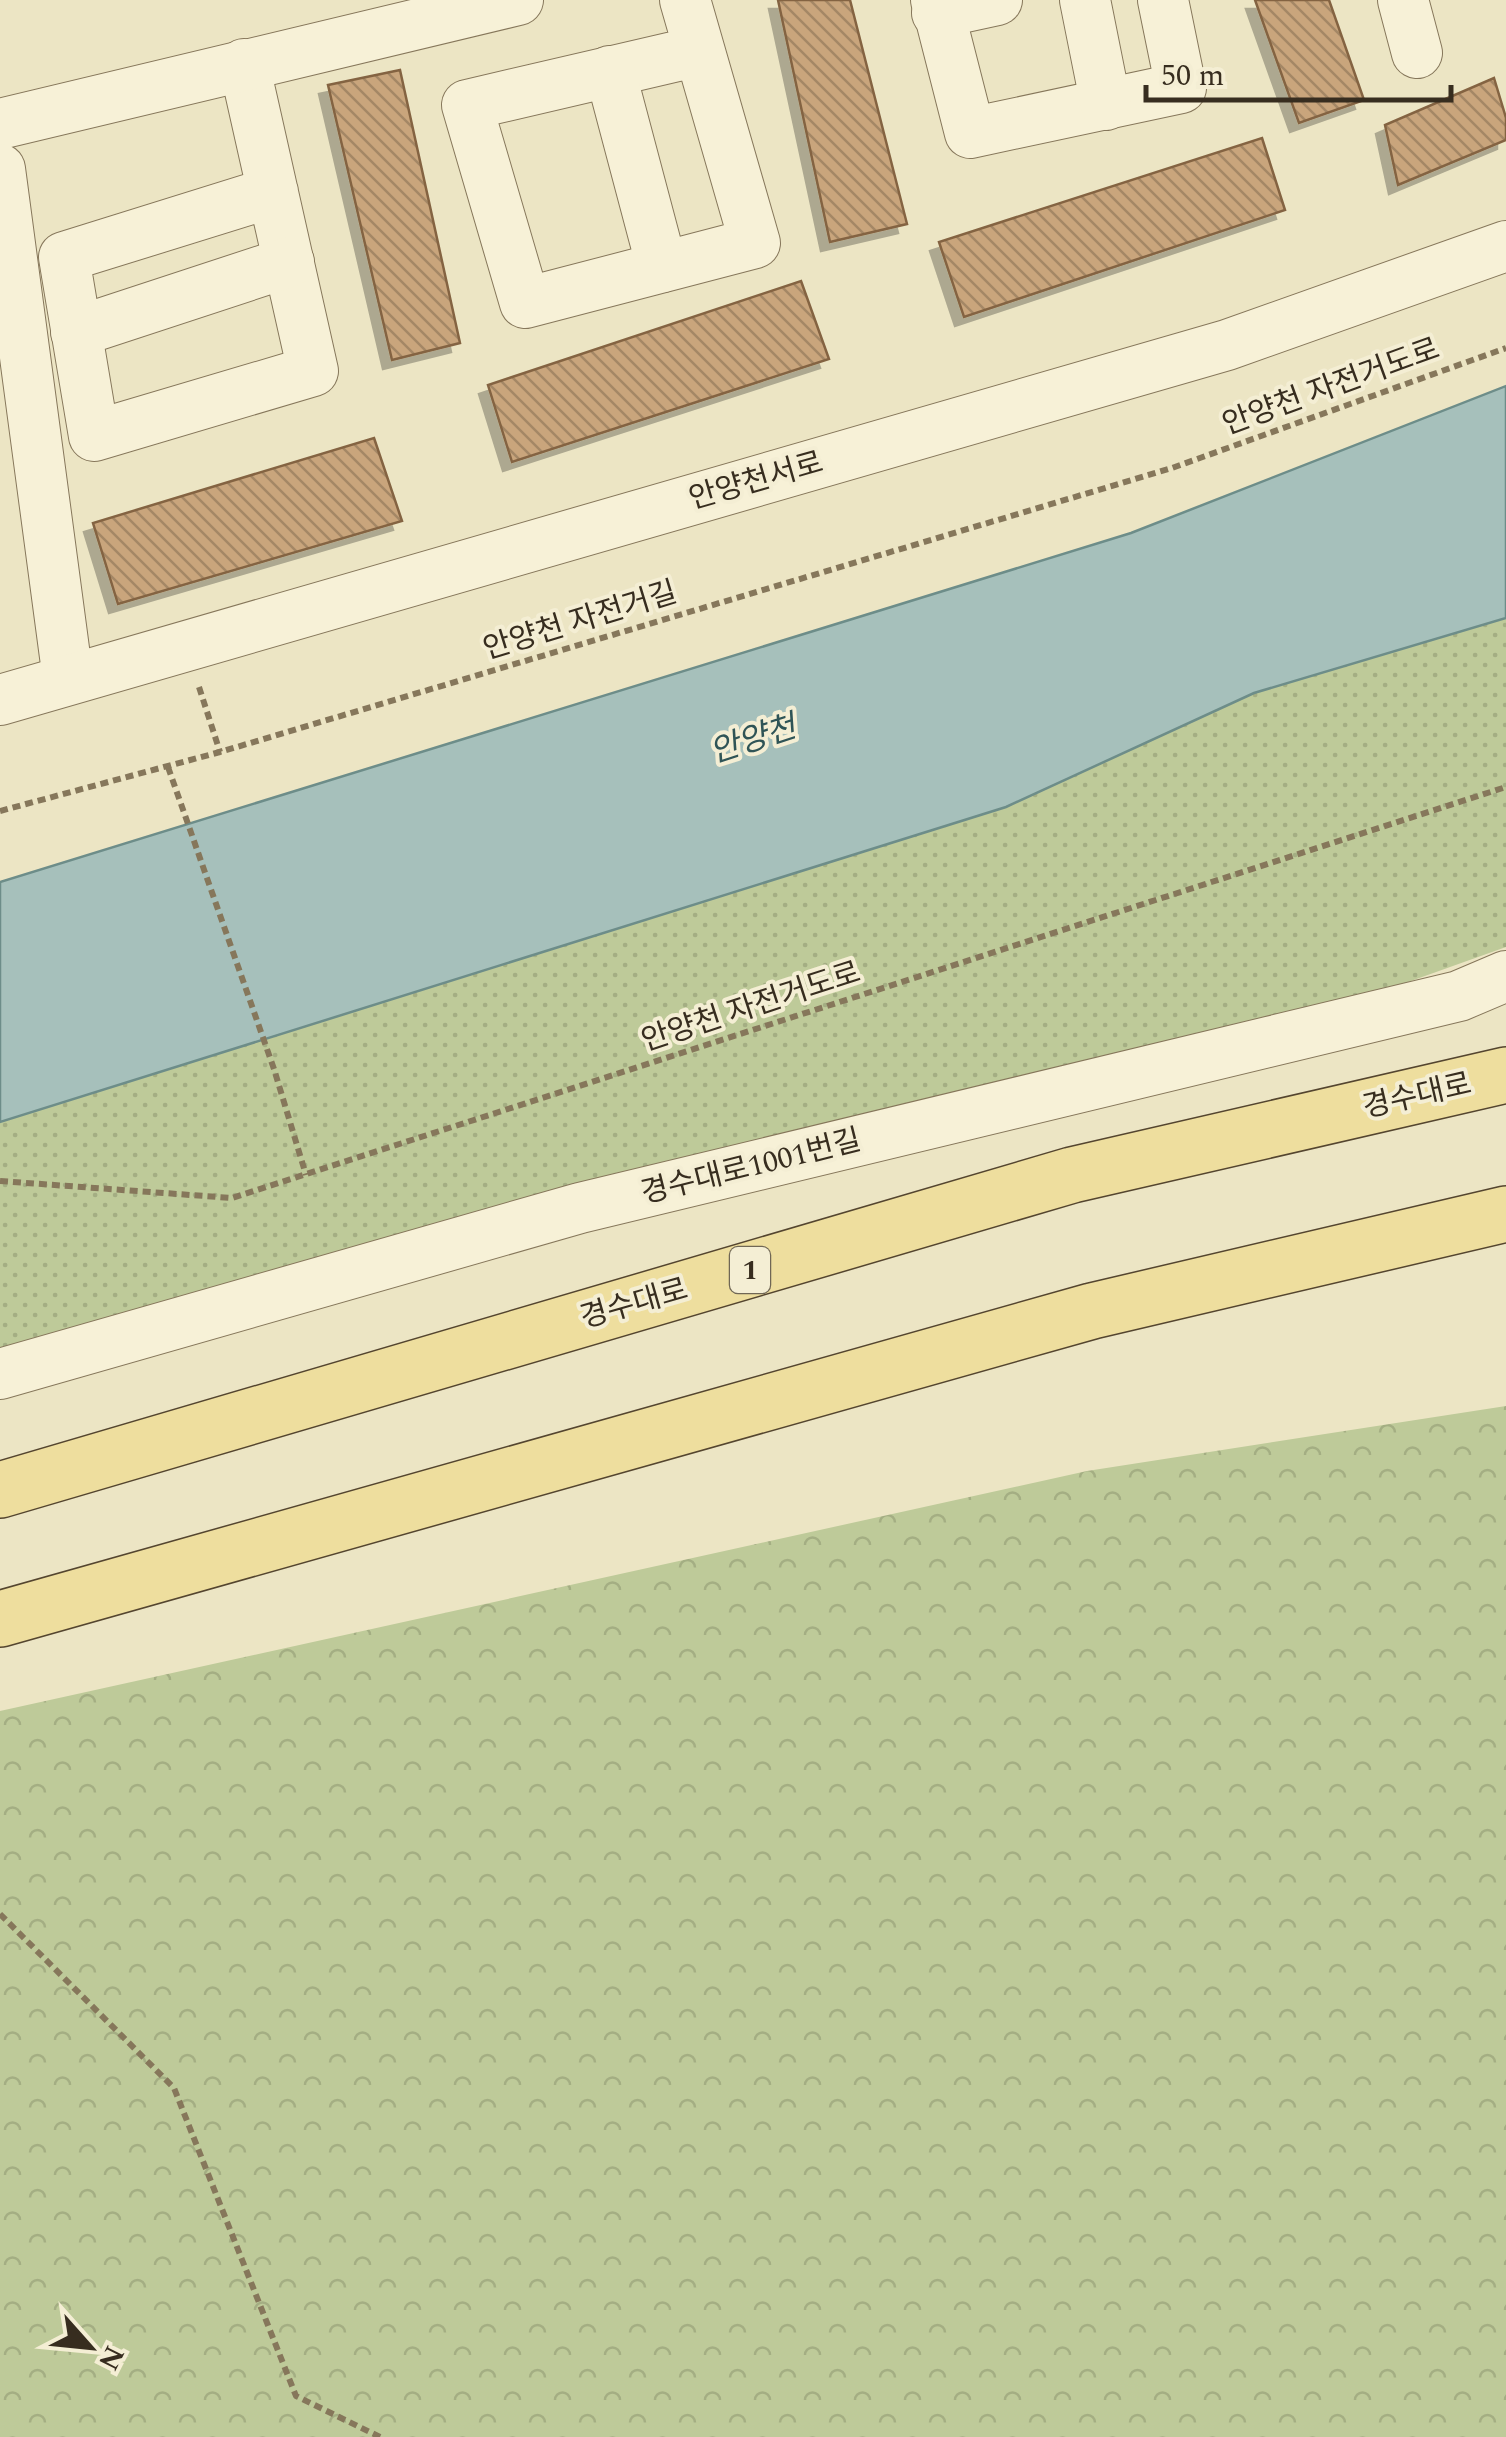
<svg xmlns="http://www.w3.org/2000/svg" width="1506" height="2437" viewBox="0 0 1506 2437" font-family="Spectral,'Noto Sans KR',serif">
<style>
.forest{fill:url(#forest-crowns)}
.park{fill:url(#park-dots)}
.water{fill:#a6c0bb;stroke:#6d8d89;stroke-width:2.5}
.building{fill:url(#building-back-hatch);stroke:#846442;stroke-width:2.5;filter:url(#shadow)}
.lines{fill:none;stroke-linecap:round;stroke-linejoin:round}
.minor-casing{stroke:#86775b;stroke-width:52}
.major-casing{stroke:#54452f;stroke-width:58}
.path{stroke:#86775b;stroke-width:6;stroke-dasharray:8 5;stroke-linecap:butt}
.minor{stroke:#f7f1d7;stroke-width:50}
.major{stroke:#eede9e;stroke-width:55}
.labels{text-anchor:middle;dominant-baseline:central;stroke-width:8;stroke-linejoin:round;paint-order:stroke}
.shield{fill:#f4eed4;stroke:#706755;stroke-width:2.5}
.shield-label{font-size:28px;font-weight:bold;fill:#372d1f}
.street-label{font-size:30px;fill:#372d1f;stroke:#f4eed4}
.water-label{font-size:32px;font-style:italic;fill:#2f5456;stroke:#f4eed4}
</style>
<defs>
<pattern id="forest-crowns" width="20" height="18" patternUnits="userSpaceOnUse" patternTransform="scale(2.5)"><rect width="20" height="18" fill="#beca99"/><path d="M2 6a3 3 0 1 1 6 0M12 15a3 3 0 1 1 6 0" fill="none" stroke="#a4ae83"/></pattern>
<pattern id="park-dots" width="8" height="8" patternUnits="userSpaceOnUse" patternTransform="scale(2.5)"><rect width="8" height="8" fill="#beca99"/><path d="M2 2h.1M6 6h.1" fill="none" stroke="#a4ae83" stroke-width="1.8" stroke-linecap="round"/></pattern>
<pattern id="building-back-hatch" width="6" height="6" patternUnits="userSpaceOnUse" patternTransform="scale(2.5)"><rect width="6" height="6" fill="#c9a57c"/><path d="M-1 5l2 2M0 0l6 6M5-1l2 2" fill="none" stroke="#a48765"/></pattern>
<filter id="shadow"><feDropShadow dx="-9" dy="9" stdDeviation="0" flood-color="#0004"/></filter>
</defs>
<rect width="100%" height="100%" fill="#ece5c4"/>
<polygon class="forest" points="1506,1406 1506,2437 0,2437 0,1711 1087,1471"/>
<polygon class="park" points="1506,618 1506,947 1383,991 0,1348 0,1122 1006,807 1254,693"/>
<polygon class="water" points="1506,386 1506,618 1254,693 1006,807 0,1122 0,882 1131,533"/>
<g class="building">
<polygon points="778,0 850,0 907,224 830,242"/>
<polygon points="1255,0 1329,0 1364,100 1299,123"/>
<polygon points="400,70 460,343 392,360 328,85"/>
<polygon points="1494,78 1506,118 1506,140 1398,185 1385,125"/>
<polygon points="1262,138 1285,210 964,317 939,242"/>
<polygon points="801,281 829,359 512,462 488,385"/>
<polygon points="374,438 402,521 118,604 93,523"/>
</g>
<g class="lines">
<defs>
<g id="minor">
<polyline points="685,0 755,243 525,303 467,105 699,51"/>
<polyline points="936,0 970,133 1181,88 1163,0"/>
<polyline points="1085,0 1106,105"/>
<polyline points="1403,0 1417,53"/>
<polyline points="937,13 997,0"/>
<polyline points="244,64 313,371 94,436 64,257 273,192"/>
<polyline points="610,71 662,267"/>
<polyline points="0,124 518,0"/>
<polyline points="0,169 68,679"/>
<polyline points="76,332 289,262"/>
<polyline points="0,700 1227,345 1506,246"/>
<polyline points="0,1374 580,1208 1459,996 1506,976"/>
</g>
<g id="major">
<polyline points="0,1490 1072,1175 1506,1075"/>
<polyline points="0,1619 1092,1311 1506,1214"/>
</g>
</defs>
<use href="#minor" class="minor-casing"/>
<use href="#major" class="major-casing"/>
<g class="path">
<polyline points="199,687 220,752"/>
<polyline points="168,767 274,1069 306,1175"/>
<polyline points="0,811 220,752 1172,468 1506,348"/>
<polyline points="0,1181 232,1198 1506,787"/>
<polyline points="0,1914 174,2088 296,2396 380,2437"/>
</g>
<use href="#minor" class="minor"/>
<use href="#major" class="major"/>
</g>
<g class="labels">
<rect class="shield" x="730" y="1247" width="40" height="46" rx="8"/>
<g class="shield-label">
<text x="750" y="1270">1</text>
</g>
<g class="street-label">
<text transform="translate(1331 387) rotate(-20)">안양천 자전거도로</text>
<text transform="translate(756 481) rotate(-16)">안양천서로</text>
<text transform="translate(580 621) rotate(-17)">안양천 자전거길</text>
<text transform="translate(751 1007) rotate(-18)">안양천 자전거도로</text>
<text transform="translate(1417 1096) rotate(-13)">경수대로</text>
<text transform="translate(751 1167) rotate(-14)">경수대로1001번길</text>
<text transform="translate(634 1304) rotate(-16)">경수대로</text>
</g>
<g class="water-label">
<text transform="translate(753 740) rotate(-18)">안양천</text>
</g>
</g>
<g transform="translate(90 2347) rotate(117)" stroke="#f4eed4" stroke-width="8" paint-order="stroke">
<path d="M0-8L18 38L0 25L-18 38Z" fill="#372d1f"/>
<text y="-15" font-size="28" font-weight="bold" text-anchor="middle" fill="#372d1f">N</text>
</g>
<path d="M1146 85v15h305v-15" fill="none" stroke="#372d1f" stroke-width="5"/>
<text x="1161" y="85" font-size="30" fill="#372d1f" stroke="#f4eed4" stroke-width="8" paint-order="stroke">50 m</text>
</svg>
